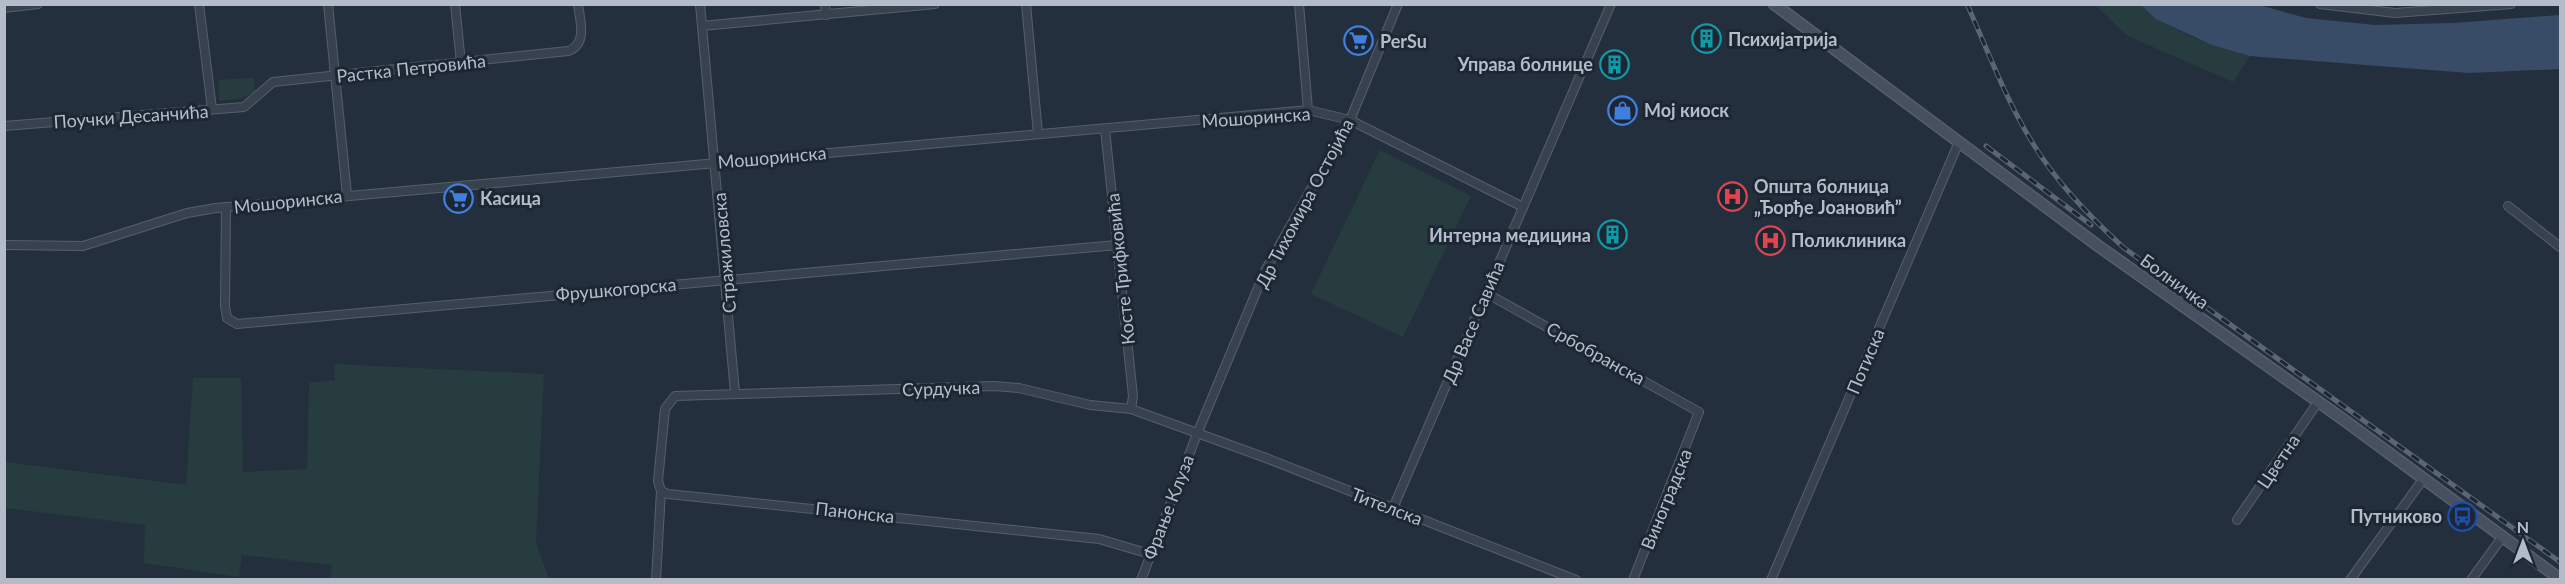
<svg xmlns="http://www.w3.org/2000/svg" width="2565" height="584" viewBox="0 0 2565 584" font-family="Lato,sans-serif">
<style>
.green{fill:#263c3f}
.water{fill:#394c67}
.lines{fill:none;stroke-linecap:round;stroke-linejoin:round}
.street-casing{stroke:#565f6c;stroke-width:10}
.secondary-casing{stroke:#565f6c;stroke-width:13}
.street{stroke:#38414e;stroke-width:8}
.secondary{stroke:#465061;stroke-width:10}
.rail-casing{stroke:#5a6575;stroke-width:5}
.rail{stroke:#1d2633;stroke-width:3;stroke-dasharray:9;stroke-linecap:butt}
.labels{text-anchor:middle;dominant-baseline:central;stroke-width:6;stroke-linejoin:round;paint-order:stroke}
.poi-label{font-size:18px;font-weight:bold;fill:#b4bcc9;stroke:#1d2633;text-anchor:start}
.street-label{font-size:18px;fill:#b4bcc9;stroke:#1d2633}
</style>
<rect width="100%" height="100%" fill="#242f3e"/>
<g class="green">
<path d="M2095 5H2141C2170 32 2211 45 2250 56L2233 82 2128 36Z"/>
<path d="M254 78 255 91C244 99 233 101 219 100L218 80Z"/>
<polygon points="1380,150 1471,196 1403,337 1311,294"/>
<polygon points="334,364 544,374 536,543 549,579 330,579 332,565 242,555 239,577 144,563 145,525 5,508 5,462 186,485 193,378 241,378 243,472 307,469 309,383 335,380"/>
</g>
<polygon class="water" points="2141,5 2259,5 2306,18 2375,25 2454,23 2560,15 2560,69 2469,73 2250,56 2212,45 2156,19"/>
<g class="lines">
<defs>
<g id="street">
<polyline points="199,4 212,109"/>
<polyline points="328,4 347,195"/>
<polyline points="455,4 461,63"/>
<polyline points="700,4 735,393"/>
<polyline points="825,4 826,15"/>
<polyline points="1026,4 1038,134"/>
<polyline points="1299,4 1308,110"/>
<polyline points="2320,4 2395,13 2511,4"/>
<polyline points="4,8 38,4"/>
<polyline points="702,26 935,4"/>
<path d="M4 126 244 107 273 82 568 51C588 44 580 21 578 4"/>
<polyline points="1105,129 1133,396 1131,409"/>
<polyline points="2508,206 2560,247"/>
<polyline points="226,207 225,306 227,318 237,324 1117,245"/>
<polyline points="4,245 83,246 187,213 216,208 1308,110 1350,120 1523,207"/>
<polyline points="1486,293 1699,412 1633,580"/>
<polyline points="661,491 668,494 1099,539 1150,554"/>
<polyline points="1393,508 1611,4"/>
<polyline points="2237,520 2318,402"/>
<polyline points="656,580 661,491 658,481 665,409 675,396 994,386 1019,388 1090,405 1131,409 1266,458 1576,580"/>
<polyline points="1141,580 1197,434 1265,271 1350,120 1398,4"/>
<polyline points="1771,580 1959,142"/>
<polyline points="2350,580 2424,478"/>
<polyline points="2471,580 2503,536"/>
</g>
<polyline id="secondary" points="1774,4 2097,245 2344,420 2560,579"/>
</defs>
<use href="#street" class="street-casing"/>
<use href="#secondary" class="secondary-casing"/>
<use href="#street" class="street"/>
<use href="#secondary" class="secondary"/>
<defs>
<g id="rail">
<path d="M1967 4C1987 49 2004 95 2029 137 2054 180 2088 215 2124 248L2560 562"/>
<polyline points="1986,146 2091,225"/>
</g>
</defs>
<use href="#rail" class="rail-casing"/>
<use href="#rail" class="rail"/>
</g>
<defs>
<symbol id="building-ring" viewBox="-11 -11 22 22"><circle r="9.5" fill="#1d2633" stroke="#0f9aa8" stroke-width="1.5"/><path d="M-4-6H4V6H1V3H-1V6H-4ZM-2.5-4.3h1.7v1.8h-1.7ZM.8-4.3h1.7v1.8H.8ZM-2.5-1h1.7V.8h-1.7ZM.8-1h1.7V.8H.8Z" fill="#0f9aa8"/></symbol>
<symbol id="supermarket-ring" viewBox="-11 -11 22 22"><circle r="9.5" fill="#1d2633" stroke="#3f7fe0" stroke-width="1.5"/><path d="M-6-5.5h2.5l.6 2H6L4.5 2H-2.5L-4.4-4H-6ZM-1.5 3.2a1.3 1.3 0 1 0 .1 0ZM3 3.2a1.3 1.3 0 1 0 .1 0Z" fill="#3f7fe0"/></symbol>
<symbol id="shop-ring" viewBox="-11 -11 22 22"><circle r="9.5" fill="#1d2633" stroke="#3f7fe0" stroke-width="1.5"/><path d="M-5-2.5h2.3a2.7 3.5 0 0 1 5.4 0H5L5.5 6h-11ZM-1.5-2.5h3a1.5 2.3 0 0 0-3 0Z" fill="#3f7fe0"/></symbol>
<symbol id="hospital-ring" viewBox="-11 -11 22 22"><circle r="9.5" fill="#1d2633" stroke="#e0444e" stroke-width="1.5"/><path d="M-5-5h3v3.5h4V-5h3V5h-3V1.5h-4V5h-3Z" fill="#e0444e"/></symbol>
<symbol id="bus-ring" viewBox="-11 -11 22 22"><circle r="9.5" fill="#1d2633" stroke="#1a4fb4" stroke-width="1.5"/><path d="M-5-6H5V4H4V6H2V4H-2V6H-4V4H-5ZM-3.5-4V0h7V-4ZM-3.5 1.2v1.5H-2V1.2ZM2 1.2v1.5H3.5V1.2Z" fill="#1a4fb4"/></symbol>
</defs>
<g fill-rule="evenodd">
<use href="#building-ring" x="1690" y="22" width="33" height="33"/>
<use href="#supermarket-ring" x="1342" y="24" width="33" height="33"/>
<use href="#building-ring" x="1598" y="48" width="33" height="33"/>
<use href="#shop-ring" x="1606" y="94" width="33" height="33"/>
<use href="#hospital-ring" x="1716" y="180" width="33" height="33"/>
<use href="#supermarket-ring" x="442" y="182" width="33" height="33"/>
<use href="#building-ring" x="1596" y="218" width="33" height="33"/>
<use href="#hospital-ring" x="1754" y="224" width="33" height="33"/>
<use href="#bus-ring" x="2446" y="500" width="33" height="33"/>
</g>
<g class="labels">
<g class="poi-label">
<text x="1728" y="39">Психијатрија</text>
<text x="1380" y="41">PerSu</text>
<text x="1593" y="64" text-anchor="end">Управа болнице</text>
<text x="1644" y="110">Мој киоск</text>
<text x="1754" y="186">Општа болница<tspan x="1754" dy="21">„Ђорђе Јоановић”</tspan></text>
<text x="480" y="198">Касица</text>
<text x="1591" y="235" text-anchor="end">Интерна медицина</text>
<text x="1791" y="240">Поликлиника</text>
<text x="2442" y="516" text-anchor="end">Путниково</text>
</g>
<g class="street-label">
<text transform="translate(411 68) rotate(-6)">Растка Петровића</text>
<text transform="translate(131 116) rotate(-4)">Поучки Десанчића</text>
<text transform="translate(1256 117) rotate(-4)">Мошоринска</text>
<text transform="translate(772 157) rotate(-5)">Мошоринска</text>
<text transform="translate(288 201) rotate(-6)">Мошоринска</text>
<text transform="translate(1304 203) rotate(-62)">Др Тихомира Остојића</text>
<text transform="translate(724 253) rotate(-95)">Стражиловска</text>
<text transform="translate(1120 269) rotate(-96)">Косте Трифковића</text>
<text transform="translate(2175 281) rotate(36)">Болничка</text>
<text transform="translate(616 289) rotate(-5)">Фрушкогорска</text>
<text transform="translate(1473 322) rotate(-67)">Др Васе Савића</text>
<text transform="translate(1596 353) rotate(29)">Србобранска</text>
<text transform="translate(1865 361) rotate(-67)">Потиска</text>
<text transform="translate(941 388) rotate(-2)">Сурдучка</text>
<text transform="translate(2278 461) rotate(-56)">Цветна</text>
<text transform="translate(1666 499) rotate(-68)">Виноградска</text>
<text transform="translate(1387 506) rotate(21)">Тителска</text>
<text transform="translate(1168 507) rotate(-69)">Фрање Клуза</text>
<text transform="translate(855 512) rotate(6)">Панонска</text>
</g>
</g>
<rect width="2565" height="584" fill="none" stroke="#b4bcc9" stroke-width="12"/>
<g transform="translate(2523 542)" stroke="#1d2633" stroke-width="4.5" paint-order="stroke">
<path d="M0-4.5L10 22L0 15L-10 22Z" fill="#b4bcc9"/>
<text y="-9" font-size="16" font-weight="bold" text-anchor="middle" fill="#b4bcc9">N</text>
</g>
</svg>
